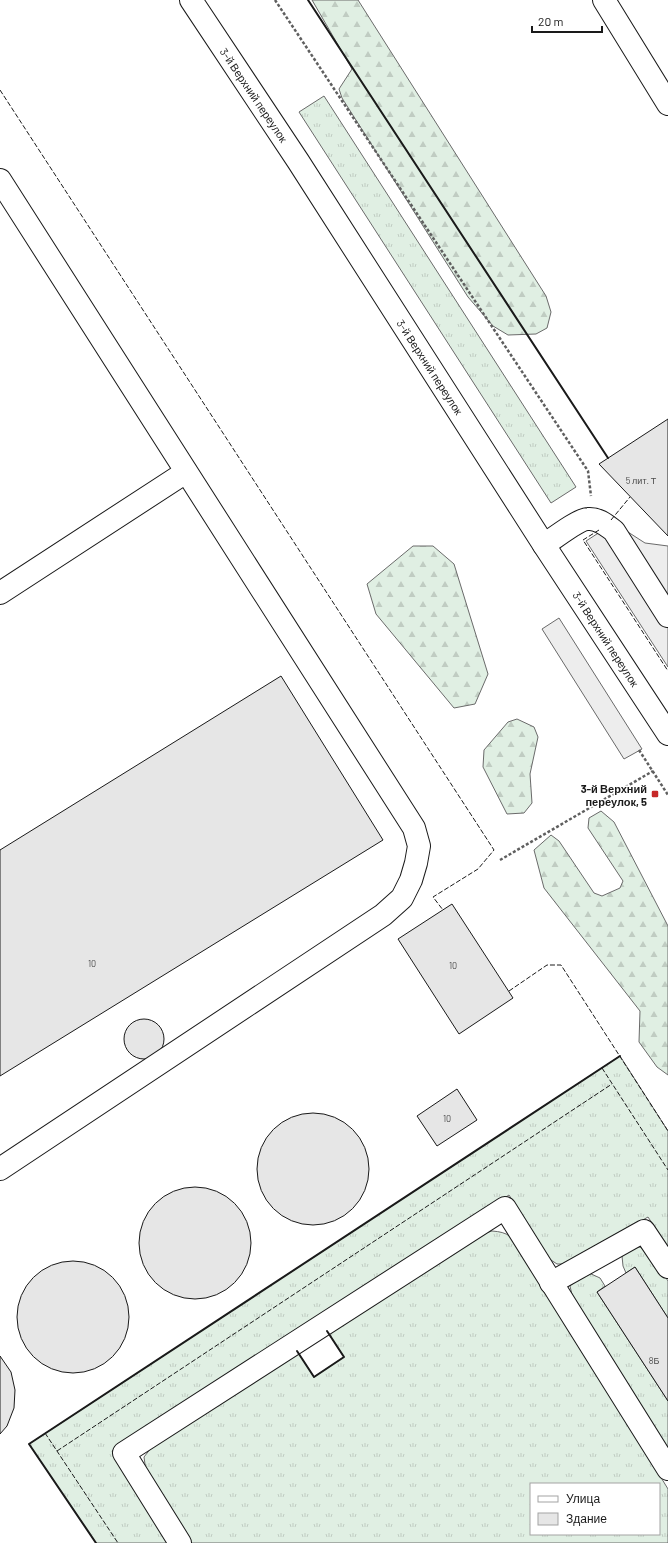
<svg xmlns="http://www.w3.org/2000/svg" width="668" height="1543" viewBox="0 0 668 1543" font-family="Barlow,sans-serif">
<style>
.grass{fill:url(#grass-tufts);stroke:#6a6a6a;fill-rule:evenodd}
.forest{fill:url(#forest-firs);stroke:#6a6a6a}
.parking{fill:#ededed;stroke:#6a6a6a}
.building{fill:#e6e6e6;stroke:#1a1a1a}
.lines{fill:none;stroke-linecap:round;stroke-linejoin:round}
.minor-casing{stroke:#1a1a1a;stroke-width:24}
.path{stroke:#5f5f5f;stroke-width:2.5;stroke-dasharray:3 2;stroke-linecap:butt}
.minor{stroke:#fff;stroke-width:22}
.fence{stroke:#1a1a1a;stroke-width:1;stroke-dasharray:5 2;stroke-linecap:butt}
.wall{stroke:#1a1a1a;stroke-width:2}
.poi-dot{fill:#c62828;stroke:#fff;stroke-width:1.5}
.labels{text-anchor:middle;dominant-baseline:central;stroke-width:3;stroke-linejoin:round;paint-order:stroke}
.number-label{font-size:9px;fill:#4d4d4d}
.street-label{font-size:11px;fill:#1a1a1a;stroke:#fff}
.poi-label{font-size:11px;font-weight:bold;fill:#1a1a1a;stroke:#fff;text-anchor:end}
</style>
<defs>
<pattern id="grass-tufts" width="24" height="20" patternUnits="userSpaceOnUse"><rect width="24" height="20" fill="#e0efe3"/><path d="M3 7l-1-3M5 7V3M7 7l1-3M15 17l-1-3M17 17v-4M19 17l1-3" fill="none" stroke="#c0ccc2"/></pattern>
<pattern id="forest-firs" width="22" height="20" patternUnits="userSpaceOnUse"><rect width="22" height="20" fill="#e0efe3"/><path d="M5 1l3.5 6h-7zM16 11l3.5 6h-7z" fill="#c0ccc2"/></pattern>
</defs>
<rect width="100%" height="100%" fill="#fff"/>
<g class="grass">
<polygon points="324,96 576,487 551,503 299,112"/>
<polygon points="620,1056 668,1131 668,1247 648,1217 566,1264 557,1264 548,1258 509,1195 112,1451 169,1543 96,1543 29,1444"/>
<path d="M492 1231C508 1232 513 1237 522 1250L668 1489V1543H188L147 1478 144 1457 155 1443 297 1351 314 1377 344 1357 327 1331 480 1235ZM531 1484H659V1534H531Z"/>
<polygon points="640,1247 652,1256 668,1281 668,1318 635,1267 626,1273 623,1266 622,1256 631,1248"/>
<polygon points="589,1273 600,1278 605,1286 597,1292 668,1401 668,1454 573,1299 570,1286 580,1277"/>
</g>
<g class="forest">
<polygon points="312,0 358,0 546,296 551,312 547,328 536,334 508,335 493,326 468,297 342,98 339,89 352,69"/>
<polygon points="413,546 433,546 454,564 488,674 475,704 454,708 376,614 367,584"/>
<polygon points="517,719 534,727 538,737 530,774 532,803 524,813 507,814 483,767 484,750 508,722"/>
<polygon points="601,811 614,822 668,926 668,1075 657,1067 639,1042 640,1011 544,888 534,850 551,835 559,841 594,893 602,896 620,888 623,881 588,828 589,818"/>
</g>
<g class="parking">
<polygon points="614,523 645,543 668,546 668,667 586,541"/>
<polygon points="559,618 642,749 624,759 542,629"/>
</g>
<g class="building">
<polygon points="668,419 668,536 599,464"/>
<polygon points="281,676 383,840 0,1076 0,850"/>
<polygon points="452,904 513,998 459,1034 398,939"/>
<circle cx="144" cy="1039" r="20"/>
<polygon points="457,1089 477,1120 437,1146 417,1116"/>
<circle cx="313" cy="1169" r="56"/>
<circle cx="195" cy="1243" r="56"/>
<circle cx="73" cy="1317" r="56"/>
<polygon points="635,1267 668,1318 668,1401 597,1292"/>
<polygon points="0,1356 11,1372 15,1390 14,1408 7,1426 0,1434"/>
</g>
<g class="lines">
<defs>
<g id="minor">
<polyline points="191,0 298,161 544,545 668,734"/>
<polyline points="604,0 668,104"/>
<polyline points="0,180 414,828 419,846 416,863 411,880 402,898 383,915 0,1169"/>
<path d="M544 545C553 539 579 519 588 519 599 518 607 526 614 531L668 616"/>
<polyline points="0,593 186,472"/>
<polyline points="551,1283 644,1231 668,1267"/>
<polyline points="180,1543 124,1453 505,1208 668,1469"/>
</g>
</defs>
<use href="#minor" class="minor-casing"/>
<g class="path">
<polyline points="275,0 588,471 591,496"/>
<polyline points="639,750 668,795"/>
<polyline points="500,860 653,771"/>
</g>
<use href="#minor" class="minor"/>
<g class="fence">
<polyline points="0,90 494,850 478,869 433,897 443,910"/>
<polyline points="611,520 630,497"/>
<polyline points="599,530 583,540 668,671"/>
<polyline points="509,991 547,965 561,965 668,1131"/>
<polyline points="602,1068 668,1170"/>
<polyline points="45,1433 118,1543"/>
<polyline points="57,1451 612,1084"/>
</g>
<g class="wall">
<polyline points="308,0 608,458"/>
<polyline points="297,1351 314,1377 344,1357 327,1331"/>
<polyline points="96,1543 29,1444 620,1056"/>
</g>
</g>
<rect class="poi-dot" x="651" y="790" width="8" height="8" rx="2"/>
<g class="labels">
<g class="number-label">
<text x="641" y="480">5 лит. Т</text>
<text x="92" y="963">10</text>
<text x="453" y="965">10</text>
<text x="447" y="1118">10</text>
<text x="654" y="1360">8Б</text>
</g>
<g class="street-label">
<text transform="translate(254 95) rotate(56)">3-й Верхний переулок</text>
<text transform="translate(430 367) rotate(57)">3-й Верхний переулок</text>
<text transform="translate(606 639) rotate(57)">3-й Верхний переулок</text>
</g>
<g class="poi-label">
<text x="647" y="788">3-й Верхний<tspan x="647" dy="13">переулок, 5</tspan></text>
</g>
</g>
<rect x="530" y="1483" width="130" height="52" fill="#ffffff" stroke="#a3a3a3"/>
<rect x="538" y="1496" width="20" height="6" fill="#ffffff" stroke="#a3a3a3"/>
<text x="566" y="1503" font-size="12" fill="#1a1a1a">Улица</text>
<rect x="538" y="1513" width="20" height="12" fill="#e6e6e6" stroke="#a3a3a3"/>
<text x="566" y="1523" font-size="12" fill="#1a1a1a">Здание</text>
<path d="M532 26v6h70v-6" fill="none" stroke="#1a1a1a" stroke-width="2"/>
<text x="538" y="26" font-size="12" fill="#1a1a1a" stroke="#ffffff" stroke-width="3" paint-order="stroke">20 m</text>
</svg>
